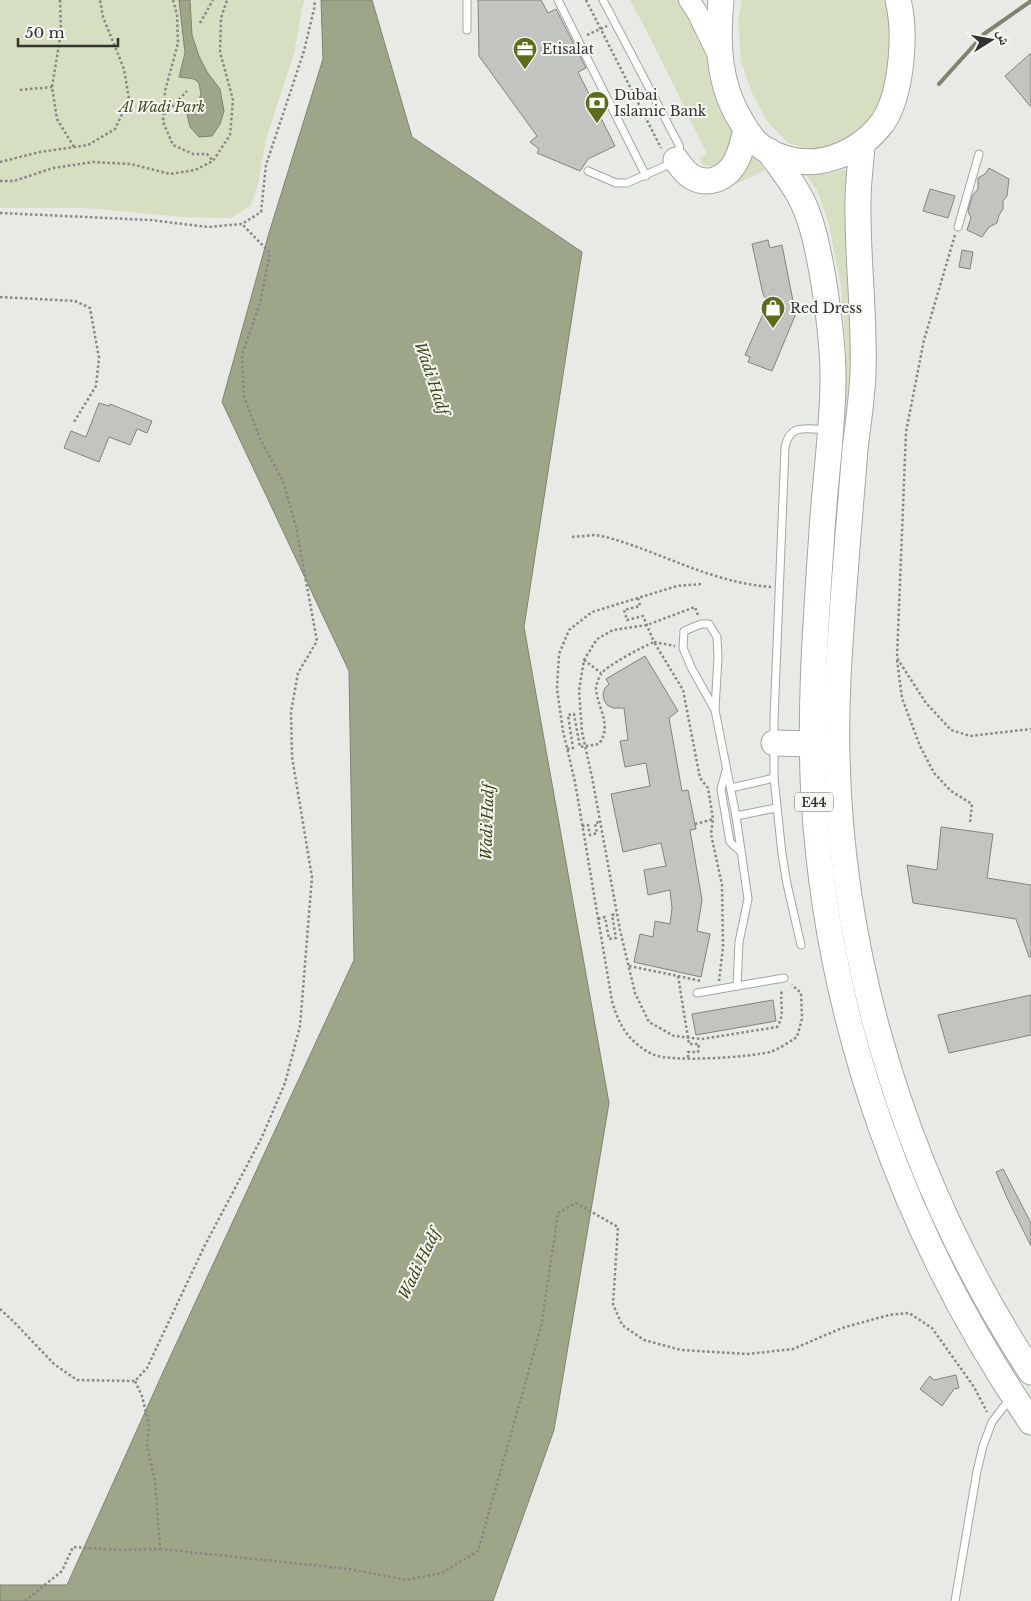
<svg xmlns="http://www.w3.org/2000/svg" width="1031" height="1601" viewBox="0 0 1031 1601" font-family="'Libre Baskerville','Noto Naskh Arabic',serif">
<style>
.green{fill:#d6dfc2}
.water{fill:#9ea689;stroke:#7e846f}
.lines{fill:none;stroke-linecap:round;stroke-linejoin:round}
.stream{stroke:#7e846f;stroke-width:4}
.building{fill:#c2c4bf;stroke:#838480}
.lane-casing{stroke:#a5a6a2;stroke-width:9}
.secondary-casing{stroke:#a5a6a2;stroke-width:22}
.highway-casing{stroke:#a5a6a2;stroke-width:27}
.path{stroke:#878884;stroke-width:2.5;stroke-dasharray:2.5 2.5;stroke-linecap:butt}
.lane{stroke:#fff;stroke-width:7}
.secondary{stroke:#fff;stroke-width:20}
.highway{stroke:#fff;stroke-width:25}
.labels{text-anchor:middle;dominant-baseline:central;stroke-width:4;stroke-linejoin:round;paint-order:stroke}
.shield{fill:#f6f7f2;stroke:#6e6e6b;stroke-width:1}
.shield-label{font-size:12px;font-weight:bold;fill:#333331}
.poi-label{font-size:14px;fill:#333331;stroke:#f6f7f2;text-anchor:start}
.park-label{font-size:14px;font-style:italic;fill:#434e1e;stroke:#f6f7f2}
.water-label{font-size:15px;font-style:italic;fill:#3c4616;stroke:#f6f7f2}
</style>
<rect width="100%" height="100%" fill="#e8eae5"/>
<g class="green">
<polygon points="0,0 304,0 294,53 266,140 258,184 251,205 231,218 183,217 86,208 0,208"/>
<polygon points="630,0 681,0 691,15 705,51 713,89 731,127 765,170 723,190 721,172 712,167 703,165 699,158 707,154 655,47"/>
<polygon points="742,0 891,0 893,6 887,88 874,118 854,140 813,150 788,143 767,121 752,93 741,62 738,20"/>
<path d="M857 165 851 404 846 410V347L841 288 829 224 818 192 805 173C826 175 838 173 857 165Z"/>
</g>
<g class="water">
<polygon points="179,0 190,0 192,35 199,56 207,72 220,89 224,111 220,124 212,136 199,137 190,127 187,114 195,106 201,95 199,83 194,79 179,77 185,53"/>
<polygon points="321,0 372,0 412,137 582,252 524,627 609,1103 554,1430 493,1601 0,1601 0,1585 67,1585 165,1368 354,960 349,671 222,402 269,233 323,59"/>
</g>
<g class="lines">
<polyline class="stream" points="939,84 984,34 1031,1"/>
</g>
<g class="building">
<polygon points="478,0 541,0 548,13 556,9 586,68 578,72 615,146 588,159 580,171 537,153 539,149 530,142 537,136 479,56"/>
<polygon points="1031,53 1031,107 1005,76"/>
<polygon points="989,168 1009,179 1007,196 1003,201 1003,209 999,215 997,223 989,227 982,237 967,230 971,218 968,211 972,196 978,189 978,178 985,174"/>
<polygon points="930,189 955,196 948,218 923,211"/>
<polygon points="768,240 770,248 782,245 793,301 800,304 772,371 748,362 750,357 745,355 768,303 763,294 752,244"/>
<polygon points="962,250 973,252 970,269 959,267"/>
<polygon points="99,403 109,406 110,404 152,421 147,433 137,429 130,445 109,437 99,462 64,448 71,431 86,437"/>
<polygon points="645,656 678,711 669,718 682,791 688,790 696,829 690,830 702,900 697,931 710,934 701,977 634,962 640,934 653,937 655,921 670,924 672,908 670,890 648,895 644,870 666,866 661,843 623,852 611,794 650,786 646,763 625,767 620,741 628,740 624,708 613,708 607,705 604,700 603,694 605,688 609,684 606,679"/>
<polygon points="941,827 993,834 987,878 1031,885 1031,957 1029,957 1016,919 913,903 907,865 937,870"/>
<polygon points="1031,995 1031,1035 949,1053 938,1015"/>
<polygon points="773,1000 776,1021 696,1035 692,1014"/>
<polygon points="1003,1169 1031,1223 1031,1246 1007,1198 996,1172"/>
<polygon points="956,1375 959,1388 954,1389 942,1406 920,1389 930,1376 934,1380"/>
</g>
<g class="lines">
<defs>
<g id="lane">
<polyline points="467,0 467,30"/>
<polyline points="558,0 646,176"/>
<path d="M588 171 616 183H627L670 164C678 159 681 154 679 145L603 0"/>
<polyline points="958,227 979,154"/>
<polyline points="715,710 692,669 683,648 684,631 701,624 709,624 717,637 718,657 715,710 736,816 748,899 739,942 737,986 784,978"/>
<polyline points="726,771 721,789 730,842 741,852"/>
<polyline points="731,788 774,778"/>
<polyline points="736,816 776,808"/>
<path d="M801 945 787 884 782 854 774 778V719L785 448C789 423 807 429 827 430"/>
<polyline points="697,993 737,986"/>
<polyline points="955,1601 977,1471 983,1446 992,1422 1011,1397"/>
</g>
<polyline id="secondary" points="689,0 697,12 718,55"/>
<g id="highway">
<path d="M721 0C717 42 718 84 741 121 746 129 750 137 757 143 762 148 769 152 776 155 815 172 858 155 883 122 895 104 899 81 901 60 903 40 903 20 898 0"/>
<path d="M862 144C861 163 858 182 858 201 857 258 865 315 863 373 862 398 858 424 855 449 849 525 842 601 838 678 826 922 898 1168 1031 1372"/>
<path d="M769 151C779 166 791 180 799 195 812 218 817 246 822 272 828 307 833 342 833 378 833 429 825 480 822 531 816 620 809 710 814 798 827 1021 905 1238 1031 1422"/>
<path d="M676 160C680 165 684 171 689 175 706 187 725 180 735 163 741 153 743 141 746 130"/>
<polyline points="774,743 813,744"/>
</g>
</defs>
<use href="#lane" class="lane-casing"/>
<use href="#secondary" class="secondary-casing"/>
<use href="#highway" class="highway-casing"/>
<g class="path">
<polyline points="60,0 61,32 52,87 57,119 74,147"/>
<polyline points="173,0 177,15 178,43 165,91 163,122 173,145 193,154 207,154 213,161"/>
<polyline points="586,0 661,148"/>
<polyline points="200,23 213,0"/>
<polyline points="27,31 61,32"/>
<polyline points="587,35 607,26"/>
<polyline points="20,90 52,87"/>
<polyline points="165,114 187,91"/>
<polyline points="0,162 40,152 88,145 115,129 129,99 124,69 103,17 100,0"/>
<polyline points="0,181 14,181 53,168 93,162 131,164 170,174 195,170 213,161 230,135 233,100 220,52 221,18 227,0"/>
<polyline points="0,213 150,220 208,227 242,224 261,212 266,165 304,51 314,9 315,0"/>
<polyline points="955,235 924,340 906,432 897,658 926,703 951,730 970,736 1031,729"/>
<polyline points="0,297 75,301 90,308 99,358 96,386 74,422"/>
<path d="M572 537 595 535 606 537C664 553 709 582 771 587"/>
<path d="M701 584 677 586 592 612 569 630 559 654 557 689 563 731 575 782 612 1001C619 1026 629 1042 652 1054 670 1063 750 1057 770 1052 779 1049 789 1042 797 1037L802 1019 801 993 792 985"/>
<polyline points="638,598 640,606 624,610 627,620 643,616 654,642 675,646"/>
<path d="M698 615 695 607 647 625 613 630 597 639 584 660 579 690 582 732 592 777 620 930 635 993 649 1022 674 1036 702 1039 777 1027C786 1013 779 1003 782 989"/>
<polyline points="584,660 601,673"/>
<polyline points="897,660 902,698 920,746 934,773 951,791 972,804 970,823"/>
<path d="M567 749 573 748 568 715 574 714 580 747 599 744C613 724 597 708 596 688 596 685 599 677 601 674 606 666 644 646 654 642L683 690 700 778 708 788 713 819 711 834 722 885 723 947 719 981"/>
<polyline points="695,824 714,819"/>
<polyline points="582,826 588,825 590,835 597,833 595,823 600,822"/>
<polyline points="598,919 605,917 609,939 616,938 612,915 617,914"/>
<polyline points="629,966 678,976 689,1044 699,1044 698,1052 688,1052 688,1059"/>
<polyline points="678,976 701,981"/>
<polyline points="0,1309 15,1323 54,1364 77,1380 135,1381 147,1368 204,1247 262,1137 285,1083 300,1026 312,877 292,757 291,712 298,673 317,641 296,527 283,481 260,439 244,396 242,355 260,303 270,253 242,224"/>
<polyline points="160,1549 349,1569 406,1580 442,1573 478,1551 541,1327 558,1213 576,1203 618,1227 613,1304 622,1325 644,1340 681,1350 748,1354 793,1349 842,1328 889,1315 909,1313 932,1328 974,1387 987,1412"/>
<polyline points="25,1601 62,1571 73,1547 121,1550 160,1549 155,1481 147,1446 149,1425 142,1396 135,1381"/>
</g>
<use href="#lane" class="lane"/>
<use href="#secondary" class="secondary"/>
<use href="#highway" class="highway"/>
</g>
<defs>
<symbol id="office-pin" viewBox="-11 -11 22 30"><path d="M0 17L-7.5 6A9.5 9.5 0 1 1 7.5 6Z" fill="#5c6d19" stroke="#f6f7f2"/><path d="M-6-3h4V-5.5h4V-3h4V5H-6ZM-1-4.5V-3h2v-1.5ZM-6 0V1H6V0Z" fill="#fff"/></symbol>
<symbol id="bank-pin" viewBox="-11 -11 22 30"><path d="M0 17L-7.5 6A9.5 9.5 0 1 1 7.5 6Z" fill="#5c6d19" stroke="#f6f7f2"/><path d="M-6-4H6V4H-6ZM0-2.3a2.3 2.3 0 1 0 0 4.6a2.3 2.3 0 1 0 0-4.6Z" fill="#fff"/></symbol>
<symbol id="shop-pin" viewBox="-11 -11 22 30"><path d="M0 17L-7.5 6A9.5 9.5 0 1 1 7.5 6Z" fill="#5c6d19" stroke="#f6f7f2"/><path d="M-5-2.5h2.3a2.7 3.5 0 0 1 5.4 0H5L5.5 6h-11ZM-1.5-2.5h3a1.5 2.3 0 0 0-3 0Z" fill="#fff"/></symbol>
</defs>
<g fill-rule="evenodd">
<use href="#office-pin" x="511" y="35" width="28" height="38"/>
<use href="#bank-pin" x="583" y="89" width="28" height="38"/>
<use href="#shop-pin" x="759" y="294" width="28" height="38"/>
</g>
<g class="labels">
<rect class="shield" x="795" y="792.5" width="38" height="19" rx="4"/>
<g class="shield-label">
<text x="814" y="802">E44</text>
</g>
<g class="poi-label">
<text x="542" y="49">Etisalat</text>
<text x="614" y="95">Dubai<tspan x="614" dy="16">Islamic Bank</tspan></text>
<text x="790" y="308">Red Dress</text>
</g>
<g class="park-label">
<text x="162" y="107">Al Wadi Park</text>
</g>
<g class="water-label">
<text transform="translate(432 378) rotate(71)">Wadi Hadf</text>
<text transform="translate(487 822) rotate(-88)">Wadi Hadf</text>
<text transform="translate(419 1264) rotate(-64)">Wadi Hadf</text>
</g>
</g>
<g transform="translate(991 40) rotate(79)" stroke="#f6f7f2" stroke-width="4" paint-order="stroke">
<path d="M0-4L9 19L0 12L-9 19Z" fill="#333331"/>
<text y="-8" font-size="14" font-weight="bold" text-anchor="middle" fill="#333331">ش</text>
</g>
<path d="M18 38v8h100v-8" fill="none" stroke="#333331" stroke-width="2.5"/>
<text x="25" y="38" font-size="15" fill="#333331" stroke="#f6f7f2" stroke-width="4" paint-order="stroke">50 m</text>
</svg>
